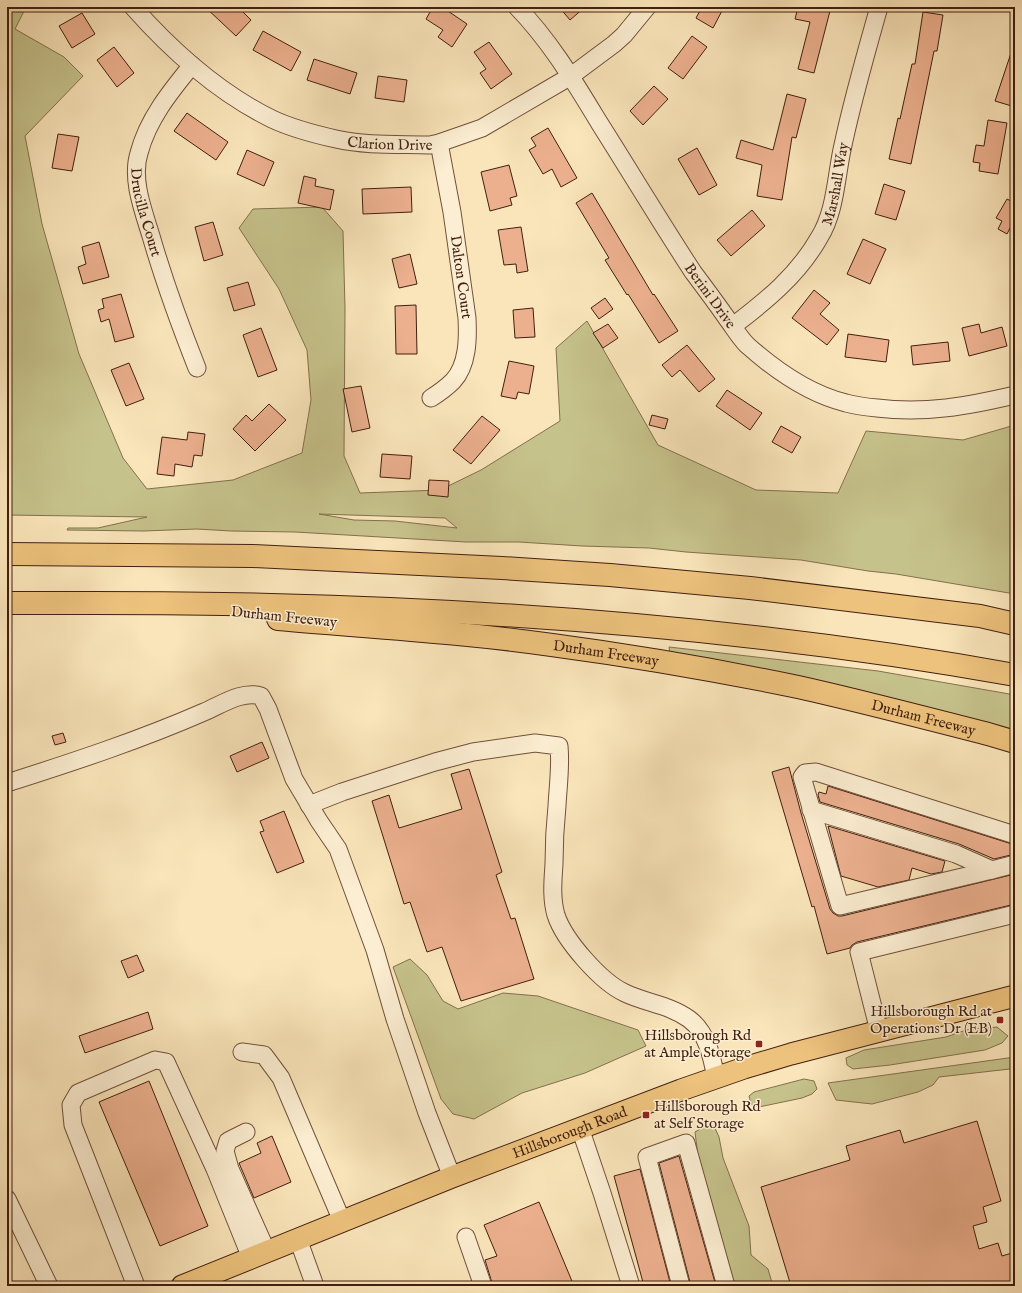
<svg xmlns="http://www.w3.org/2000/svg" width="1022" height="1293" viewBox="0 0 1022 1293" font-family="'IM FELL English',serif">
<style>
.green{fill:#c6c28b;stroke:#84704d;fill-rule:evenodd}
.building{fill:#ecb08e;stroke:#421f0f}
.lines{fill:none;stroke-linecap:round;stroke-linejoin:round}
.minor-casing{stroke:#70503a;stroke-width:19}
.major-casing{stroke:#421f0f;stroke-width:23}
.highway-casing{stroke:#421f0f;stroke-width:24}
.minor{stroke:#fceed2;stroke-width:17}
.major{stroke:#edc27d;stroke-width:21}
.highway{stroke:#edc27d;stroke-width:22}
.poi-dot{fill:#8f2418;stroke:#fceed2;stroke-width:1.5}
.labels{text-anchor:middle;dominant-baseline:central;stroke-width:3;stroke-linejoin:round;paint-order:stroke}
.street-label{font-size:15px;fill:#421f0f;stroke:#fceed2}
.poi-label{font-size:15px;fill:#421f0f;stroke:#fceed2;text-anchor:end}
</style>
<rect width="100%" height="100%" fill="#fae5ba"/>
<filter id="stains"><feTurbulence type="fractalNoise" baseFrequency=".005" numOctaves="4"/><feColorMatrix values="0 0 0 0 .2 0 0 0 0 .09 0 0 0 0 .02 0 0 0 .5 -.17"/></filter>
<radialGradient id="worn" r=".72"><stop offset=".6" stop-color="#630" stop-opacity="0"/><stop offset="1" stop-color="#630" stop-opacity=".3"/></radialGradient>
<g class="green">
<path d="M7 7H26L15 29 64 57 83 76 25 136 42 224 79 354 123 458 147 489 233 480 302 453 311 400 307 350 279 289 239 228 253 209 322 207 343 231 345 308 344 456 360 493 440 490 481 470 560 421 556 348 587 321 658 445 756 490 838 493 866 431 963 440 1015 425V594L896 574 868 571 801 560 686 552 649 548 582 546 519 542H466L295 532 231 531 197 529 143 531 67 530 68 528H98L147 517 7 515ZM319 514 445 518 457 528 395 521 354 520Z"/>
<polygon points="669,647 878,671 1015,695 1015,731 670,654"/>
<polygon points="410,959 427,975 443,1001 458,1009 503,993 538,996 638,1030 646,1046 585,1073 522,1093 474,1119 453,1114 441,1099 393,967"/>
<polygon points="997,1027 1008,1036 1002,1043 985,1050 890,1065 853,1069 847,1065 846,1058 864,1050 946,1037 966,1030"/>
<polygon points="1015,1057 1015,1070 1010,1069 939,1077 933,1085 918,1092 872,1104 836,1100 828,1083"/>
<polygon points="804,1079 814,1081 817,1089 812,1094 802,1098 759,1107 751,1104 749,1096 754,1092"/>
<polygon points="705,1126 714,1126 719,1137 723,1158 749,1226 751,1255 768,1269 773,1286 733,1286 701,1181 695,1132"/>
</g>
<g class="building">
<polygon points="205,7 238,7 251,20 236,36"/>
<polygon points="433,7 442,7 467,24 452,47 438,37 443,30 426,19"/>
<polygon points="559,7 585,7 570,20"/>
<polygon points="702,7 724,7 713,28 696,18"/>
<polygon points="798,7 831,7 814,73 798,69 810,22 795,19"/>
<polygon points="923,12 943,15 937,51 934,51 911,164 889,159 898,118 900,119 912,64 915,64"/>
<polygon points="82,13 95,34 72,48 59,26"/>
<polygon points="263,31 301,52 291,71 253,50"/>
<polygon points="692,36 707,47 683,79 668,68"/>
<polygon points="489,42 512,74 491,89 480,73 486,69 474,52"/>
<polygon points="114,47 134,73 117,87 97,60"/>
<polygon points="1013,47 1015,47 1015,107 995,101"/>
<polygon points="314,59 357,73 350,94 307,80"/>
<polygon points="378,76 407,80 404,102 375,98"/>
<polygon points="654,86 668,99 643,125 630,111"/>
<polygon points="787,94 806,99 796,138 792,137 782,200 757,196 762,165 736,158 741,140 773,150"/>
<polygon points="187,113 228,142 216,160 174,131"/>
<polygon points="988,120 1007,123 998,174 979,171 980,163 973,162 976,145 984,146"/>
<polygon points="548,128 577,178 561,187 552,169 543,174 529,150 536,146 531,138"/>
<polygon points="58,134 79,137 72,171 52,168"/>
<polygon points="697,148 717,185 699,195 678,159"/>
<polygon points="247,150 274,162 264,186 237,174"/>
<polygon points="509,165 517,196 510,198 512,205 490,211 481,172"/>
<polygon points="304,176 316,179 315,186 334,190 330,210 298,203"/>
<polygon points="884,184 905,191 896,220 875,214"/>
<polygon points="411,187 412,212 363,214 362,189"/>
<polygon points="592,193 653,295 654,294 678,331 659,343 628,294 627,295 605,260 609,258 576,203"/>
<polygon points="1007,199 1015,203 1015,230 1010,228 1007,234 998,229 1002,221 996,218"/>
<polygon points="752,210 765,226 731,256 717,240"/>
<polygon points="213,222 223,255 204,261 195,227"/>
<polygon points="521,227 528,271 517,273 516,264 504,265 498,230"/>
<polygon points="863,239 886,249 870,284 847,274"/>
<polygon points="99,242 109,277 83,284 78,267 86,264 82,247"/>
<polygon points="410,254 417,284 399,288 392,259"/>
<polygon points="248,282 255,305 234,311 227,288"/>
<polygon points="814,290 830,303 820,314 839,330 827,345 792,318"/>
<polygon points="121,294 134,337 115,342 109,319 101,322 98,310 104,308 102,299"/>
<polygon points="605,298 613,309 599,319 591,308"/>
<polygon points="416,305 417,354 396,354 395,306"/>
<polygon points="533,308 535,337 515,338 513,310"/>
<polygon points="608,324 618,338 603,348 593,333"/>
<polygon points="979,324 981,333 1002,327 1007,346 969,356 962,328"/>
<polygon points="261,328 277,370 258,377 243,335"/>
<polygon points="848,334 889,340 886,362 845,357"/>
<polygon points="948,342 950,361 913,365 911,346"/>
<polygon points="687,345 715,379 699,392 680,370 672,377 662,365"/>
<polygon points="509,361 534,366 529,394 518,392 516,399 501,396"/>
<polygon points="129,363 144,399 126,406 111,370"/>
<polygon points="361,386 370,428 352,432 343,389"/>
<polygon points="727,390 762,413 750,430 716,406"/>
<polygon points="269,404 286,420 255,451 233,429 246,415 252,421"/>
<polygon points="652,415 668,419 665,429 649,425"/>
<polygon points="482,416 500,430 471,464 453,450"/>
<polygon points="781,426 801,437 792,453 772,442"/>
<polygon points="188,432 205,434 202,456 194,455 192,467 175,464 174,476 157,474 162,437 187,440"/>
<polygon points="382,454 412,456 410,479 380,477"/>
<polygon points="429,480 449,481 448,497 428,495"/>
<polygon points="63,733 66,742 55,745 52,736"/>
<polygon points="262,742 269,758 237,772 230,756"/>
<polygon points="789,767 801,813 830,909 833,913 838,916 842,916 1015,874 1015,904 857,942 852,945 850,948 827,954 814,906 812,907 772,772"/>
<polygon points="469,769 502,872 496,875 511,919 515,918 534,979 461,1001 442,947 427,952 410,902 404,904 372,801 389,795 399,828 462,809 451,774"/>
<polygon points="828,786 1015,845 1015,854 994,859 959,844 820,802 818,795 819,792 826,794"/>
<polygon points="284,811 304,862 277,873 260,832 264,831 260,821"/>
<polygon points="828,826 945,861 942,872 931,874 912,868 909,880 878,887 841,876"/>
<polygon points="137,955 144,971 128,978 121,961"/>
<polygon points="148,1012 153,1029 85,1053 79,1036"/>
<polygon points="149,1081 208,1226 160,1246 99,1102"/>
<polygon points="977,1121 1001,1201 983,1207 987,1222 973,1226 979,1249 998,1243 1002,1256 1015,1252 1015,1286 791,1286 761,1187 850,1160 846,1146 900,1130 904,1143"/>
<polygon points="272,1136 291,1182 254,1198 239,1163 261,1153 257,1143"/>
<polygon points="679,1156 716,1286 691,1286 659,1163"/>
<polygon points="640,1169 671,1286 644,1286 614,1176"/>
<polygon points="539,1202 574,1286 493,1286 485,1260 497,1256 484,1225"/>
</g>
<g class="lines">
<defs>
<g id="minor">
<path id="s1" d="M133 7C172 51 219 93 272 119 289 127 318 135 336 139 367 146 399 144 430 145L439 143 482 128 571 76 614 44 624 35 647 7"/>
<path id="s2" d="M517 7C551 42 575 83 600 124 631 173 661 223 693 272 705 288 717 304 728 320 734 328 740 338 747 345 775 370 809 394 846 403 856 406 866 407 877 408 925 414 968 406 1015 395"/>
<path id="s3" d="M192 65C170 92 148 119 139 153 131 179 143 210 151 236 164 281 180 325 197 368"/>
<path id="s4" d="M733 326C766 301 798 275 819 238 836 211 836 175 843 145 853 98 866 53 879 7"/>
<path d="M431 398C439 393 447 387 453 381 468 365 468 338 467 318L452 212 439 143"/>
<path d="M7 783C73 762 140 740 204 712 221 705 242 690 261 696L268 709 294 779 319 821 338 849 375 950 395 1019 427 1113 452 1177"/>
<path d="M309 805 342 792 435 762 473 752 535 743 559 746C561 766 558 786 557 806 555 825 554 844 554 864 553 880 551 898 556 915 564 940 601 982 625 993 646 1003 670 1005 689 1019 707 1032 712 1057 716 1078"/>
<polyline points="811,810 956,854 992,870 1015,864"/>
<polyline points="992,870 840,906 802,777 805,773 816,772 1015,835"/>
<polyline points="879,1031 859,952 1015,914"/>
<polyline points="242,1052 264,1055 281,1078 342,1221"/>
<polyline points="580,1128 602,1193 631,1286"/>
<polyline points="246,1132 228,1141 225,1151 230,1169 267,1252"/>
<polyline points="7,1199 49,1286"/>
<polyline points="466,1237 483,1286"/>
<polyline points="298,1239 315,1286"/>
<polyline points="136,1286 73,1125 71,1105 78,1093 155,1060 166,1062 215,1169 251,1258"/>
<polyline points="681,1286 647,1157 686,1143 726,1286"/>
</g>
<g id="major">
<path id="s5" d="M182 1286 452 1177 681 1090 744 1068 791 1054 1015 996"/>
</g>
<g id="highway">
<polyline points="7,554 253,556 502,568 610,575 750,588 980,616 1015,624"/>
<path d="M7 603C95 603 183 602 271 605 519 611 771 631 1015 675"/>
<path id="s6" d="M278 619C369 627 461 632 552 645 634 656 716 670 798 687 861 701 925 718 988 734L1015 742"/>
</g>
</defs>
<use href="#minor" class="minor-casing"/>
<use href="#major" class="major-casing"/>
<use href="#highway" class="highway-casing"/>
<use href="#minor" class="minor"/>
<use href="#major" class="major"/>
<use href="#highway" class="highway"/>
</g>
<g class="poi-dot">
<rect x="996" y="1016" width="8" height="8" rx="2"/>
<rect x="755" y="1040" width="8" height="8" rx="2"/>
<rect x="642" y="1111" width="8" height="8" rx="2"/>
</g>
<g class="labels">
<g class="street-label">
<text stroke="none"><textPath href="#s1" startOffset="301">Clarion Drive</textPath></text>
<text stroke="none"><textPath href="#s4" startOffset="181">Marshall Way</textPath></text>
<text stroke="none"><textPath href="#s3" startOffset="164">Drucilla Court</textPath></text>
<text transform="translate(461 277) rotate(82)">Dalton Court</text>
<text stroke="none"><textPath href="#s2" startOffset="348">Berini Drive</textPath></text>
<text transform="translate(284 617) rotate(6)">Durham Freeway</text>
<text stroke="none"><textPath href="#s6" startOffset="330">Durham Freeway</textPath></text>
<text stroke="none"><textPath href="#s6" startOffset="654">Durham Freeway</textPath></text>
<text stroke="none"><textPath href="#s5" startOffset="417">Hillsborough Road</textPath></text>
</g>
<g class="poi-label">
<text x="992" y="1011">Hillsborough Rd at<tspan x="992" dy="17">Operations Dr (EB)</tspan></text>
<text x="751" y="1035">Hillsborough Rd<tspan x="751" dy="17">at Ample Storage</tspan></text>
<text x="654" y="1106" text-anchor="start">Hillsborough Rd<tspan x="654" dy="17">at Self Storage</tspan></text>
</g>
</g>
<rect width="1022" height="1293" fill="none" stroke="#fae5ba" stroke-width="24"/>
<rect x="8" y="8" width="1006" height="1277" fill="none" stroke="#421f0f" stroke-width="2"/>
<rect x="12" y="12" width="998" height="1269" fill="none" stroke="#421f0f"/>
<rect width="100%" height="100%" filter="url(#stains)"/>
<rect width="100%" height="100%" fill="url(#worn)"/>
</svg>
